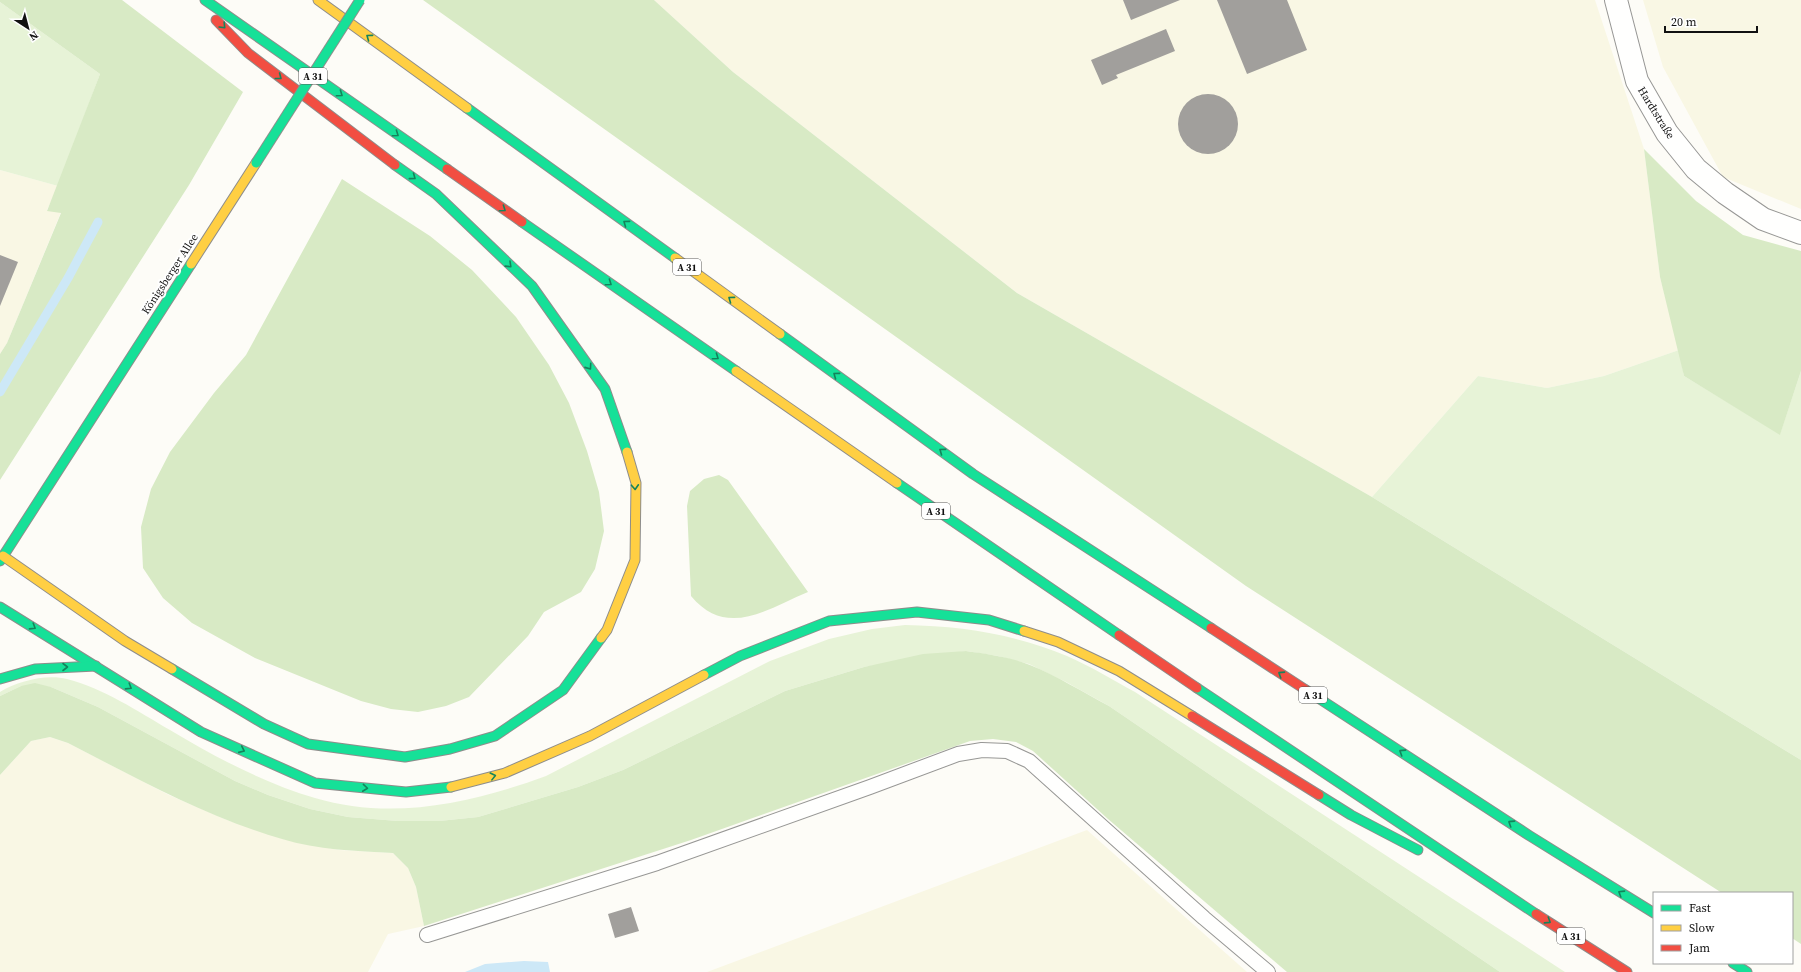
<svg xmlns="http://www.w3.org/2000/svg" width="1801" height="972" viewBox="0 0 1801 972" font-family="'Source Serif 4',serif">
<style>
.farmland{fill:#f9f7e4}
.green{fill:#e7f3d7}
.forest{fill:#d8eac5}
.water{fill:#cde8f7}
.lines{fill:none;stroke-linecap:round;stroke-linejoin:round}
.stream{stroke:#cde8f7;stroke-width:9}
.building{fill:#a19f9c}
.lane-casing{stroke:#979795;stroke-width:16}
.street-casing{stroke:#979795;stroke-width:24}
.fast-casing{stroke:#8e8d8b;stroke-width:11}
.slow-casing{stroke:#8e8d8b;stroke-width:11}
.jam-casing{stroke:#8e8d8b;stroke-width:11}
.lane{stroke:#fffffe;stroke-width:14}
.street{stroke:#fffffe;stroke-width:22}
.fast{stroke:#16e098;stroke-width:9}
.slow{stroke:#ffcf43;stroke-width:9}
.jam{stroke:#f24e42;stroke-width:9}
.fast-bridge-casing{stroke:#8e8d8b;stroke-width:11;stroke-linecap:butt}
.fast-bridge{stroke:#16e098;stroke-width:9}
.oneway{stroke:#14835b}
.labels{text-anchor:middle;dominant-baseline:central;stroke-width:4;stroke-linejoin:round;paint-order:stroke}
.shield{fill:#fff;stroke:#585858;stroke-width:1}
.shield-label{font-size:10px;font-weight:bold;fill:#111}
.street-label{font-size:11px;fill:#111;stroke:#fff}
</style>
<rect width="100%" height="100%" fill="#fdfcf7"/>
<g class="farmland">
<polygon points="654,0 1595,0 1644,149 1660,277 1679,350 1604,376 1547,388 1478,376 1372,497 1017,293 733,72"/>
<polygon points="1643,0 1801,0 1801,209 1723,177 1663,67"/>
<polygon points="0,170 58,186 47,210 61,212 7,343 0,354"/>
<polygon points="50,737 68,743 169,795 227,820 283,839 339,850 393,853 408,868 416,887 424,926 388,934 368,972 0,972 0,775 31,741"/>
<polygon points="1087,830 1247,972 707,972"/>
</g>
<g class="green">
<polygon points="0,2 100,74 58,186 0,170"/>
<polygon points="1679,350 1684,376 1780,434 1801,371 1801,760 1372,497 1478,376 1547,388 1604,376"/>
<path d="M905 625C962 626 1014 634 1067 656 1090 666 1113 680 1135 692L1565 972H1500L1109 706 1066 682 1029 664 998 656 966 651 864 667 785 691 623 770 578 787 478 817 439 821H398L348 817 310 809 268 795 235 781 98 707 51 687 21 686 0 696V692C18 681 46 674 67 679 105 689 137 711 170 730 215 757 264 783 315 798 392 821 472 803 546 776L770 661 829 639 872 629Z"/>
</g>
<g class="forest">
<polygon points="0,0 122,0 243,92 189,185 0,480 0,354 7,343 61,213 47,211 100,74 0,2"/>
<polygon points="423,0 654,0 733,72 1017,293 1372,497 1801,760 1801,944 1792,938 1792,893 1722,893 1246,586"/>
<polygon points="1644,149 1696,201 1743,235 1801,251 1801,371 1780,435 1684,376 1660,277"/>
<polygon points="342,179 430,236 472,270 516,317 549,365 569,403 587,451 599,492 604,531 595,569 581,592 544,612 528,636 469,697 446,706 418,712 391,709 361,701 255,658 192,623 163,598 143,568 141,527 151,489 170,452 214,393 246,355"/>
<path d="M719 475 728 480 808 592C767 609 727 639 691 596L687 506 690 491 704 479Z"/>
<path d="M966 651C987 654 1010 657 1030 665 1057 676 1083 692 1109 706L1500 972H1287L1108 819 1033 751 1016 742 993 739 970 741 691 840 424 926 416 887 408 868 393 853C356 851 318 850 282 839 206 817 138 779 68 743L50 737 31 741 0 775V696L21 686 35 683 51 687 98 707 235 781 268 795 310 809 348 817 398 821H439L478 817 578 787 623 770 785 691 864 667 923 654Z"/>
</g>
<polygon class="water" points="524,961 548,962 550,972 465,972 485,964"/>
<g class="lines">
<polyline class="stream" points="0,392 68,278 98,222"/>
</g>
<g class="building">
<polygon points="1123,0 1180,0 1131,20"/>
<polygon points="1217,0 1287,0 1307,50 1247,74"/>
<polygon points="1166,29 1175,51 1116,75 1118,78 1102,85 1091,60"/>
<circle cx="1208" cy="124" r="30"/>
<polygon points="0,255 18,262 0,306"/>
<polygon points="631,907 639,931 615,938 608,914"/>
</g>
<g class="lines">
<defs>
<polyline id="lane" points="427,935 657,863 870,787 958,754 982,750 1007,751 1029,761 1204,918 1268,972"/>
<polyline id="street" points="1616,0 1637,81 1667,133 1696,169 1725,193 1763,219 1801,233"/>
<g id="fast">
<polyline points="205,0 447,169"/>
<polyline points="467,108 675,258"/>
<polyline points="395,165 436,194 532,286 605,389 627,452"/>
<polyline points="522,222 736,371"/>
<polyline points="780,334 973,474 1211,628"/>
<polyline points="897,483 1119,635"/>
<polyline points="0,561 191,264"/>
<polyline points="0,607 201,732 315,783 406,792 451,787"/>
<polyline points="172,669 264,724 308,744 405,757 450,749 495,736 563,690 601,638"/>
<polyline points="704,675 740,656 829,621 917,612 989,620 1024,631"/>
<polyline points="0,679 35,669 96,666"/>
<polyline points="1197,688 1536,914"/>
<polyline points="1306,690 1530,836 1654,913"/>
<polyline points="1319,795 1351,815 1418,850"/>
<polyline points="1733,963 1747,972"/>
</g>
<g id="slow">
<polyline points="318,0 467,108"/>
<polyline points="675,258 780,334"/>
<polyline points="191,264 256,163"/>
<polyline points="736,371 897,483"/>
<polyline points="3,556 125,641 172,669"/>
<polyline points="1024,631 1058,642 1119,671 1192,716"/>
<polyline points="601,638 607,630 635,560 636,483 627,452"/>
<polyline points="451,787 505,773 590,736 704,675"/>
</g>
<g id="jam">
<polyline points="216,20 248,53 395,165"/>
<polyline points="447,169 522,222"/>
<polyline points="1211,628 1306,690"/>
<polyline points="1119,635 1197,688"/>
<polyline points="1192,716 1319,795"/>
<polyline points="1536,914 1627,972"/>
</g>
</defs>
<use href="#lane" class="lane-casing"/>
<use href="#street" class="street-casing"/>
<use href="#fast" class="fast-casing"/>
<use href="#slow" class="slow-casing"/>
<use href="#jam" class="jam-casing"/>
<use href="#lane" class="lane"/>
<use href="#street" class="street"/>
<use href="#fast" class="fast"/>
<use href="#slow" class="slow"/>
<use href="#jam" class="jam"/>
<defs>
<polyline id="fast-bridge" points="256,163 360,0"/>
</defs>
<use href="#fast-bridge" class="fast-bridge-casing"/>
<use href="#fast-bridge" class="fast-bridge"/>
</g>
<defs><path id="oneway-chevron" d="M-2-3.5L2.5 0L-2 3.5" fill="none" stroke-width="1.6" stroke-linecap="round" stroke-linejoin="round"/></defs>
<g class="oneway">
<use href="#oneway-chevron" transform="translate(223 26) rotate(46)"/>
<use href="#oneway-chevron" transform="translate(369 37) rotate(-144)"/>
<use href="#oneway-chevron" transform="translate(279 77) rotate(38)"/>
<use href="#oneway-chevron" transform="translate(340 94) rotate(35)"/>
<use href="#oneway-chevron" transform="translate(396 134) rotate(35)"/>
<use href="#oneway-chevron" transform="translate(413 177) rotate(36)"/>
<use href="#oneway-chevron" transform="translate(503 209) rotate(35)"/>
<use href="#oneway-chevron" transform="translate(626 223) rotate(-144)"/>
<use href="#oneway-chevron" transform="translate(509 265) rotate(44)"/>
<use href="#oneway-chevron" transform="translate(609 283) rotate(35)"/>
<use href="#oneway-chevron" transform="translate(731 299) rotate(-144)"/>
<use href="#oneway-chevron" transform="translate(716 357) rotate(35)"/>
<use href="#oneway-chevron" transform="translate(589 367) rotate(55)"/>
<use href="#oneway-chevron" transform="translate(836 375) rotate(-144)"/>
<use href="#oneway-chevron" transform="translate(942 451) rotate(-144)"/>
<use href="#oneway-chevron" transform="translate(635 487) rotate(87)"/>
<use href="#oneway-chevron" transform="translate(33 627) rotate(32)"/>
<use href="#oneway-chevron" transform="translate(65 667)"/>
<use href="#oneway-chevron" transform="translate(1281 674) rotate(-147)"/>
<use href="#oneway-chevron" transform="translate(129 687) rotate(32)"/>
<use href="#oneway-chevron" transform="translate(242 750) rotate(24)"/>
<use href="#oneway-chevron" transform="translate(1402 752) rotate(-147)"/>
<use href="#oneway-chevron" transform="translate(493 776) rotate(-14)"/>
<use href="#oneway-chevron" transform="translate(365 788) rotate(6)"/>
<use href="#oneway-chevron" transform="translate(1511 823) rotate(-147)"/>
<use href="#oneway-chevron" transform="translate(1621 893) rotate(-148)"/>
<use href="#oneway-chevron" transform="translate(1548 921) rotate(33)"/>
</g>
<g class="labels">
<g class="shield">
<rect x="299" y="68" width="28" height="16" rx="3"/>
<rect x="673" y="259" width="28" height="16" rx="3"/>
<rect x="922" y="503" width="28" height="16" rx="3"/>
<rect x="1299" y="687" width="28" height="16" rx="3"/>
<rect x="1557" y="928" width="28" height="16" rx="3"/>
</g>
<g class="shield-label">
<text x="313" y="76">A 31</text>
<text x="687" y="267">A 31</text>
<text x="936" y="511">A 31</text>
<text x="1313" y="695">A 31</text>
<text x="1571" y="936">A 31</text>
</g>
<g class="street-label">
<text transform="translate(1656 113) rotate(58)">Hardtstraße</text>
<text transform="translate(170 274) rotate(-57)">Königsberger Allee</text>
</g>
</g>
<rect x="1653" y="892" width="140" height="72" fill="#ffffff" stroke="#a0a0a0"/>
<rect x="1661" y="905" width="20" height="6" fill="#16e098" stroke="#a0a0a0"/>
<text x="1689" y="912" font-size="12" fill="#111111">Fast</text>
<rect x="1661" y="925" width="20" height="6" fill="#ffcf43" stroke="#a0a0a0"/>
<text x="1689" y="932" font-size="12" fill="#111111">Slow</text>
<rect x="1661" y="945" width="20" height="6" fill="#f24e42" stroke="#a0a0a0"/>
<text x="1689" y="952" font-size="12" fill="#111111">Jam</text>
<g transform="translate(28 28) rotate(144)" stroke="#ffffff" stroke-width="3" paint-order="stroke">
<path d="M0-3L7 15L0 10L-7 15Z" fill="#111111"/>
<text y="-6" font-size="11" font-weight="bold" text-anchor="middle" fill="#111111">N</text>
</g>
<path d="M1665 26v6h92v-6" fill="none" stroke="#111111" stroke-width="2"/>
<text x="1671" y="26" font-size="12" fill="#111111" stroke="#ffffff" stroke-width="3" paint-order="stroke">20 m</text>
</svg>
